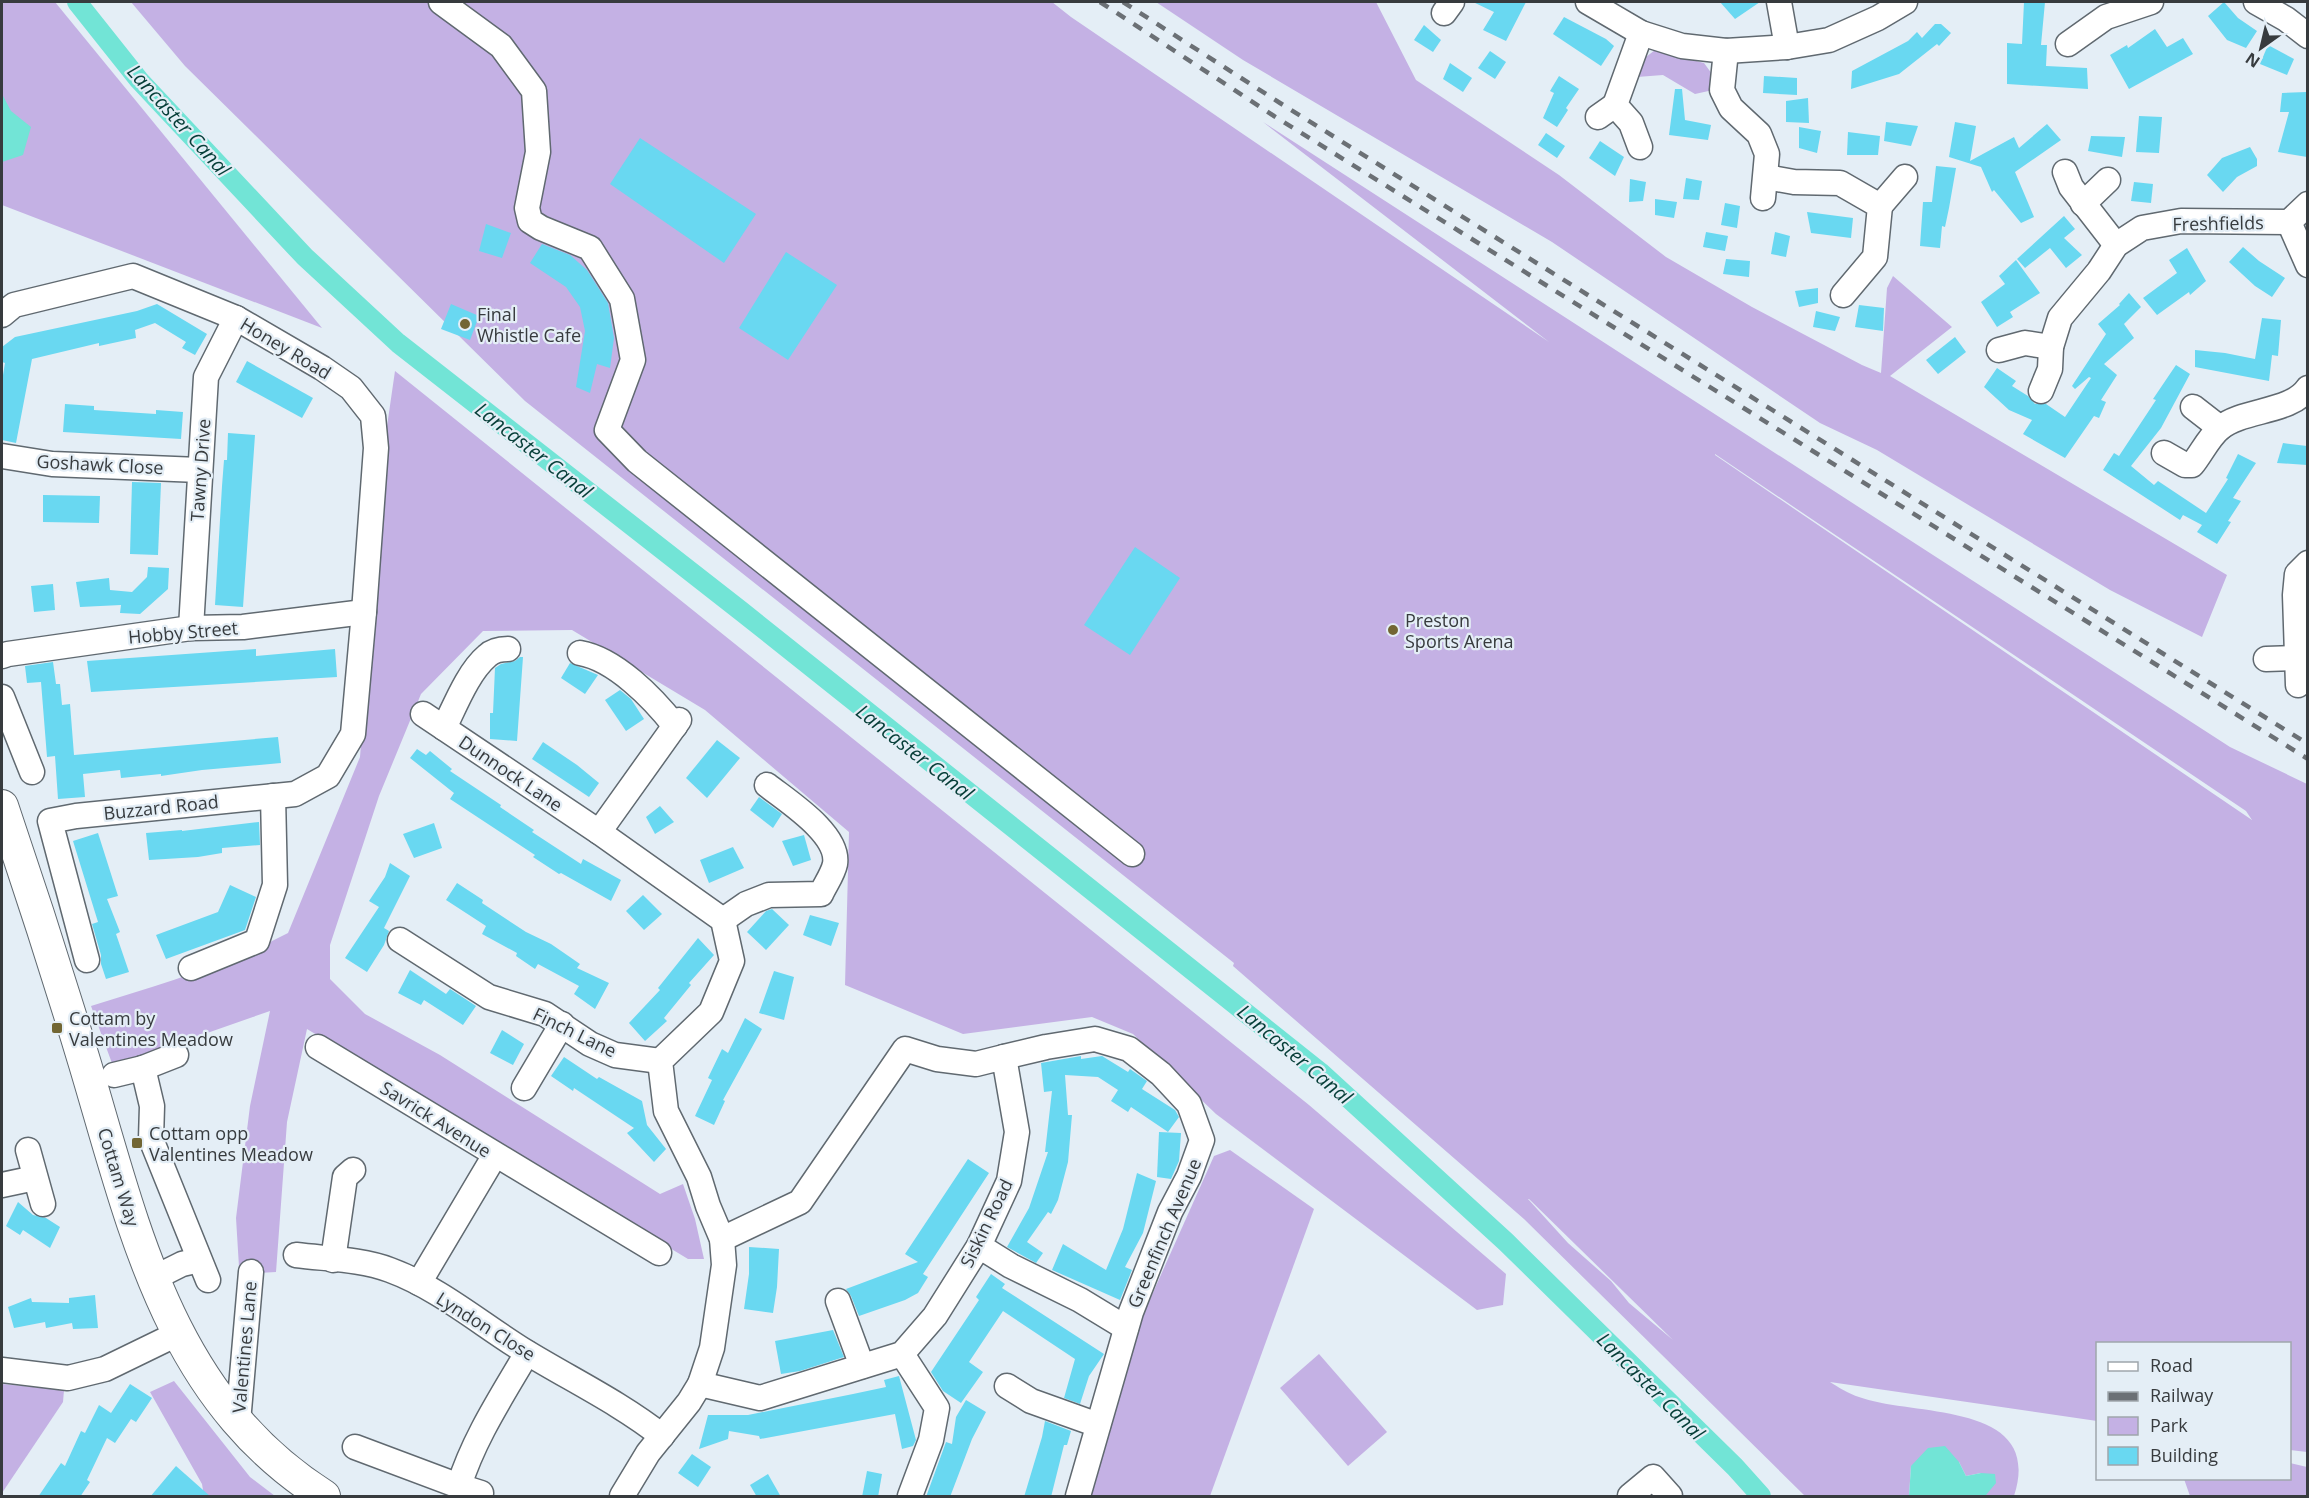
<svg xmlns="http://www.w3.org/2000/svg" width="2309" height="1498" viewBox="0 0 2309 1498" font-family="'Open Sans',sans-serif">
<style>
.green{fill:#c4b1e4;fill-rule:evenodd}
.water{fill:#72e4d6}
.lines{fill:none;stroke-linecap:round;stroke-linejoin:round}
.canal{stroke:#72e4d6;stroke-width:20}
.building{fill:#69d8f1}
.minor-casing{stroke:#606970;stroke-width:27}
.major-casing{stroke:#606970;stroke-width:34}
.minor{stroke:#fff;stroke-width:24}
.major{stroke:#fff;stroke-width:32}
.rail{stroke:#6b7075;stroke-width:4.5;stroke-dasharray:10 10;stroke-linecap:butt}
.poi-dot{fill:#726633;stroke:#e4eef6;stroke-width:2}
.labels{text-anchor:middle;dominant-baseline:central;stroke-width:4.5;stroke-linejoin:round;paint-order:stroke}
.street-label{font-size:18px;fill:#373b3e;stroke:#e4eef6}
.poi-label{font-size:18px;fill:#373b3e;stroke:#e4eef6;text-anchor:start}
.water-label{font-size:20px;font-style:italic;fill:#063e38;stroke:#e4eef6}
</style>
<rect width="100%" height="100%" fill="#e4eef6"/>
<g class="green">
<polygon points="2,2 55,2 322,328 2,205"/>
<path d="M131 2H1052L1071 17 1549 342 1263 122 2230 747 2307 784V1452L2290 1450V1344H2098L2097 1421 1830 1382C1838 1387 1849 1394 1859 1397 1912 1417 2045 1400 2014 1496H1984L1986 1495 1981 1473 1966 1476 1959 1462 1911 1466 1909 1496H1805L1524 1219 1233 966 1234 963 525 401 185 66ZM1715 454 2246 811 2252 820 1715 455ZM1528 1199H1529L1673 1340 1629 1303 1611 1281 1568 1243Z"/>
<polygon points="1156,2 1376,2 1416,80 1559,175 1666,257 1752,307 1862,365 1881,373 1887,288 1893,276 1952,327 1890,376 2227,575 2202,637 2110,590 1877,450 1820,423 1552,242 1243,60"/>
<polygon points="1655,50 1704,63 1712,74 1713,90 1695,94 1663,75 1637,77 1646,57"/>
<path d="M395 371 1309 1105 1506 1274 1503 1305 1477 1310 1216 1114 1133 1034 1092 1017 963 1034 845 985 849 832 705 710 572 630 483 631 421 694 379 796 330 945V979L365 1014 440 1055 660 1194 683 1184 695 1219 704 1259H688L307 1029 287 1122 276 1272 258 1273 239 1267 236 1218 250 1106 270 1011 113 1066 91 1006C158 985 225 966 288 933L360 757 385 440Z"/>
<polygon points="1230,1150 1314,1209 1210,1496 1090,1496 1143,1315 1214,1156"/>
<polygon points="1319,1354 1387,1432 1348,1466 1280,1388"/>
<polygon points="174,1381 250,1477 275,1496 204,1496 202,1484 150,1392"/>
<polygon points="2,1384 64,1390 63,1402 2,1493"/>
<polygon points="2290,1463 2307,1467 2307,1496 2190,1496 2184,1479 2290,1478"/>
</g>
<g class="water">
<polygon points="2,94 11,111 31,127 23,155 2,162"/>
<polygon points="1945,1446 1959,1462 1966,1476 1981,1473 1995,1474 1996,1483 1986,1495 1909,1496 1911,1466 1928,1448"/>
</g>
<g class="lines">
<polyline class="canal" points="77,2 139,80 305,257 398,343 741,611 1320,1072 1506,1242 1735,1467 1761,1496"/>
</g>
<g class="building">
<polygon points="1473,2 1526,2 1506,41 1483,30 1494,12"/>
<polygon points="1720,2 1760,2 1735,19"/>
<polygon points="2024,2 2045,2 2041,45 2047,45 2046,66 2087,68 2088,89 2007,84 2007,43 2022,44"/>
<polygon points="2224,2 2238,18 2257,31 2246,48 2227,40 2208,16"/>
<polygon points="1564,17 1606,39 1614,46 1601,66 1553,34"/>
<polygon points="1935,24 1941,24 1951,33 1939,46 1937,44 1899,74 1851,89 1852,71 1908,41 1917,32 1922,38"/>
<polygon points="1424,25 1441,40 1433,52 1414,40"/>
<polygon points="2155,29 2167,47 2183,38 2193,54 2129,89 2110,55 2127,45 2128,48"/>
<polygon points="2268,45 2294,59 2287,75 2260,64"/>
<polygon points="1490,51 1506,62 1495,79 1478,68"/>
<polygon points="1450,63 1472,78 1463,92 1443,79"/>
<polygon points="1559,76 1579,89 1566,108 1568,110 1557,127 1543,118 1554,93 1550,91"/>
<polygon points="1764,76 1797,78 1797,95 1763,93"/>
<polygon points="1675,89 1682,89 1685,120 1711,125 1708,140 1669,135"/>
<polygon points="2307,92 2307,157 2278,152 2289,112 2280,112 2282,93"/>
<polygon points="1808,98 1809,123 1786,122 1786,101"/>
<polygon points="2139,116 2162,117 2159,153 2136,152"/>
<polygon points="1886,122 1918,126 1911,146 1884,141"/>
<polygon points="1955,122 1976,126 1970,161 2014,137 2019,148 2047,124 2061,140 2015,172 2034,217 2021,223 1994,190 1992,192 1981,167 1949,157"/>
<polygon points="1799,127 1821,131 1817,153 1799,148"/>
<polygon points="1848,132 1880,136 1878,155 1847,155"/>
<polygon points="1546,133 1565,146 1557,158 1538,145"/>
<polygon points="2091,136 2125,137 2122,157 2088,151"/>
<polygon points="640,138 756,214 724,263 610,184"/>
<polygon points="1600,141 1624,157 1615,176 1589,158"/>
<polygon points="2250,147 2257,159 2257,166 2237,177 2223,192 2207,175 2222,158"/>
<polygon points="1936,166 1956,168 1949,208 1945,227 1942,226 1940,248 1920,246 1923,202 1932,202"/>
<polygon points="1686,178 1702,181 1699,200 1683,199"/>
<polygon points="1630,179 1646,182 1643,201 1629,202"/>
<polygon points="2134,182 2153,184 2151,203 2131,201"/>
<polygon points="1655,199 1677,202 1674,218 1655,215"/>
<polygon points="1725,203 1740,206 1737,228 1721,225"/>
<polygon points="1807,212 1853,218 1851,238 1811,233"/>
<polygon points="2064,216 2075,229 2064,238 2082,255 2066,268 2050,248 2025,268 2017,259"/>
<polygon points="486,224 511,233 502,258 479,251"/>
<polygon points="1706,232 1728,236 1725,251 1703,247"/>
<polygon points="1775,232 1790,236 1786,257 1771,254"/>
<polygon points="542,244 570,255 587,270 608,303 614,338 610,368 597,364 590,393 576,387 585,331 580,307 566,287 530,263"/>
<polygon points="2243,247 2259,261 2285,278 2272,297 2255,286 2229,262"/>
<polygon points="2187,248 2206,281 2190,295 2189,292 2157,315 2143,298 2177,273 2169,260"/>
<polygon points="786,252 837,285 788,360 739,328"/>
<polygon points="1726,259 1750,261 1749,277 1723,274"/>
<polygon points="2016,260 2040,293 2010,312 2013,317 1997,327 1981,302 2005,284 1999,276"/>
<polygon points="1818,288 1818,303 1799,307 1795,291"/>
<polygon points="2129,293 2141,307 2124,324 2134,338 2104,364 2117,375 2101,400 2106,402 2099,418 2094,416 2065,458 2023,434 2032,420 2009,410 1984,387 1997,368 2016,381 2012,386 2028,396 2035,404 2046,404 2065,417 2091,378 2089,377 2075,389 2072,386 2106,334 2098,324 2120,305 2119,304"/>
<polygon points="157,304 207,334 195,355 182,348 186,342 155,323 135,330 136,338 99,346 99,343 32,359 16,443 2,440 2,381 5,363 2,362 2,347 15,337 137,311"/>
<polygon points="451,304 479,316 470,340 441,329"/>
<polygon points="1859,305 1884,308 1883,331 1855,327"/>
<polygon points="1816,311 1840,317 1835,331 1813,327"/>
<polygon points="2262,318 2281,320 2278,356 2272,355 2269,381 2195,367 2195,350 2225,353 2255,359"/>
<polygon points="1955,337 1966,352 1938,374 1926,360"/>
<polygon points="247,361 313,398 302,418 236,382"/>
<polygon points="2176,365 2190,374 2161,428 2131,466 2154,485 2158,481 2206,513 2228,479 2226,478 2238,454 2256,463 2233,498 2241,501 2228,521 2231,522 2217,544 2197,532 2202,525 2183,515 2180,520 2103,470 2114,453 2119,456 2156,400 2153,399"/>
<polygon points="65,404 94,406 94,410 156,414 156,410 183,412 181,439 63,432"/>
<polygon points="228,433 255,435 243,607 215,605 222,486 224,460 227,460"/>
<polygon points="2283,443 2307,446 2307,465 2277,463"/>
<polygon points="132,482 161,483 158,555 130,554"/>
<polygon points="43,495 100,496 99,523 43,522"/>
<polygon points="1135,547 1180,578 1130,655 1084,625"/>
<polygon points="148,567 169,568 168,589 140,614 120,613 121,605 80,607 76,582 109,578 110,590 132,592 147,577"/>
<polygon points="53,584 55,610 34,612 31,586"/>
<polygon points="256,649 256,656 335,649 337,677 91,692 87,661"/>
<polygon points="520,657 523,657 517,741 490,739 490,713 493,713 495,668 501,664 515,661"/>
<polygon points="53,662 56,684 60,684 62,705 70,704 74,755 278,737 281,763 202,770 161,776 161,774 121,778 120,770 83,774 85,797 58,799 55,756 47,757 41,682 27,683 25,666"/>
<polygon points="570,663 598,675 585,694 561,678"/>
<polygon points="620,690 631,699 644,719 626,731 605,700"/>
<polygon points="717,740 740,758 707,798 686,778"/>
<polygon points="543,742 577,765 599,783 589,797 532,759"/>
<polygon points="417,749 426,755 430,751 452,769 450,771 501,805 500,807 534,830 532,832 581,864 583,859 621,880 611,901 561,873 559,874 533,857 535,855 450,799 454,793 410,758"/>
<polygon points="759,797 782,814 773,828 750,810"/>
<polygon points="660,806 674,822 655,834 646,817"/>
<polygon points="259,822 260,845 222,848 222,853 198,857 149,860 146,833 182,830 182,831"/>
<polygon points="434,823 442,848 414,858 403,834"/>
<polygon points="98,833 118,896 107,899 120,932 116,934 129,972 106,979 101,964 101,955 92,924 98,922 73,841"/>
<polygon points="804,835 811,860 793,866 782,841"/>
<polygon points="733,847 744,868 709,883 700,860"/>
<polygon points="390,863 410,876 384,928 389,931 384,945 367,972 345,958 379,907 369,901 385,877"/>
<polygon points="457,883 483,900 482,903 526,932 551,944 580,964 577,968 609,983 595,1009 574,994 579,986 538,964 535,969 516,956 517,953 482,934 486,926 446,900"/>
<polygon points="230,885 256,897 245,930 166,959 156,935 218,912"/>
<polygon points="643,895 662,914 644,930 626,911"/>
<polygon points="772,909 789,925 766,950 747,932 766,911"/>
<polygon points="810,915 839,923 831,946 803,935"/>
<polygon points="698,938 714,955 689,983 691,985 664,1018 667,1021 645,1041 629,1023 660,990 658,988"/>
<polygon points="410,970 446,994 450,989 476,1006 463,1025 424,1000 421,1005 398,993"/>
<polygon points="774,971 794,977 784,1020 759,1013"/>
<polygon points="745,1018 762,1029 723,1100 725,1101 714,1125 695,1116 712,1080 708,1078 722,1049 728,1053"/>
<polygon points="502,1030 524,1044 513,1065 490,1053"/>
<polygon points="1081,1056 1081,1059 1102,1056 1128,1072 1130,1069 1147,1081 1142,1089 1175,1110 1179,1117 1168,1132 1131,1107 1128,1112 1111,1101 1118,1090 1098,1077 1065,1075 1068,1115 1072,1115 1068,1162 1058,1200 1051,1214 1048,1212 1027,1242 1043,1253 1036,1263 1007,1247 1029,1208 1048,1152 1045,1152 1052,1091 1044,1092 1041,1063"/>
<polygon points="564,1057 597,1079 599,1077 642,1101 647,1125 666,1149 654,1162 627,1133 634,1128 574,1088 573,1091 551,1076"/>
<polygon points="1159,1132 1181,1133 1179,1161 1171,1179 1157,1177"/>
<polygon points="968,1159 989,1173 923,1274 928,1277 918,1293 905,1300 859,1316 851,1296 846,1289 918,1262 905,1254"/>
<polygon points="1137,1173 1156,1181 1143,1233 1125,1267 1132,1270 1120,1300 1052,1270 1063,1244 1106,1270 1123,1229"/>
<polygon points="18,1202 33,1215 46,1218 60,1227 50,1248 23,1230 20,1235 6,1226"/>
<polygon points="749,1247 779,1249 777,1287 773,1313 744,1309 749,1274"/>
<polygon points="991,1274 1005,1284 1002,1288 1104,1354 1089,1376 1080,1404 1064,1398 1075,1359 1003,1311 969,1362 983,1372 961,1403 943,1391 931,1372 979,1300 976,1297"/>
<polygon points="95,1295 98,1328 73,1329 72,1323 46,1328 45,1322 14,1328 8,1307 31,1298 32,1302 69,1303 69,1298"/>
<polygon points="833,1330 844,1357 800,1371 781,1374 775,1341"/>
<polygon points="899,1376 916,1440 913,1446 902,1449 895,1414 760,1439 759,1436 729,1431 728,1439 699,1449 708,1415 748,1415 853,1394 886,1387 884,1380"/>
<polygon points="130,1384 152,1398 136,1422 131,1419 115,1443 107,1438 87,1480 90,1482 80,1497 38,1497 61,1463 65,1466 81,1431 85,1433 99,1405 111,1413"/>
<polygon points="966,1400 986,1412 972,1439 950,1497 926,1497 946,1442 952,1444 956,1417"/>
<polygon points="1045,1421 1071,1431 1067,1445 1064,1445 1051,1497 1024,1497 1042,1437"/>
<polygon points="692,1454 711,1467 698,1487 678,1473"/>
<polygon points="176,1466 211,1497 150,1497"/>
<polygon points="867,1471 882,1474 878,1497 862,1497"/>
<polygon points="768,1474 781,1497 757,1497 750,1485"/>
</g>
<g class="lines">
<defs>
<g id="minor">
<polyline points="441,2 501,46 534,91 538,152 527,208 530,221 541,228 590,248 622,299 633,360 607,430 637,461 1132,854"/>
<polyline points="1588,2 1641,33 1682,46 1726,51 1787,47 1829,40 1878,18 1905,2"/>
<polyline points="1779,2 1787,47"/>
<polyline points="2256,2 2286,19 2308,36"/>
<polyline points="1444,13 1452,2"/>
<polyline points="2068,44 2106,17 2151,2"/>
<polyline points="1726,51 1722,90 1731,108 1759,134 1767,154 1763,198"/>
<polyline points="1598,117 1615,105"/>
<polyline points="1640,147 1631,123 1615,105 1641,33"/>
<polyline points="2065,172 2071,187 2116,245"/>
<polyline points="1766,177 1794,182 1840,183 1880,206 1875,257 1843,295"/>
<polyline points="2083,204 2108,180"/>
<polyline points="1880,206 1905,177"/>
<polyline points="2289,222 2308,265"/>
<polyline points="2,315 14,305 133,276 236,318 322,368 351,388 373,416 376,448 364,612 353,734 328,776 295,794 76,816 50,821 87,960"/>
<polyline points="1999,350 2025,343 2051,347"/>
<polyline points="2041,391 2050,369 2051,347 2060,318 2099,271 2116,245 2142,228 2181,221 2289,222 2308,204"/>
<polyline points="2193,407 2220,428"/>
<path d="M2164 453 2185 465H2192C2201 454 2209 437 2220 428 2243 409 2291 413 2308 388"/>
<polyline points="2,456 52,464 199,470"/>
<polyline points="191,628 206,377 236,318"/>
<path d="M580 653C615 659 653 698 675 726"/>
<polyline points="2,656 8,654 191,628 243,627 364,612"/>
<polyline points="2266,659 2296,658"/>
<polyline points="2298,685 2295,595 2297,574 2308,563"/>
<polyline points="2,697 32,772"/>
<polyline points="423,714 599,832 723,920 732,961 711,1012 660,1061 666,1111 699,1177 708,1206 722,1239 724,1265 712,1348 700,1384 689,1402 648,1453 622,1496"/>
<path d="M444 728C455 706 468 672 487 656 493 650 500 649 508 649"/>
<polyline points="599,832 679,720"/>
<path d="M723 920 746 904 769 895 821 894C825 885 833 874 835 864 840 834 787 801 767 785"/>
<polyline points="400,940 489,997 545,1014 590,1044 615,1055 660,1061"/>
<polyline points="191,968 257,941 275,885 273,796"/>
<polyline points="318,1047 659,1253"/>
<polyline points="1004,1057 1046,1047 1095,1039 1129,1049 1161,1074 1189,1104 1202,1140 1189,1176 1170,1212 1131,1312 1078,1496"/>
<polyline points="143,1068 152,1106 151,1139 208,1280"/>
<polyline points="114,1075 143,1068 176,1055"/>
<polyline points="524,1088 562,1024"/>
<polyline points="28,1150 43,1204"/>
<polyline points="2,1185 35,1178"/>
<polyline points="979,1246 1011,1266 1080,1300 1126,1328"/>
<path d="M296 1255C327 1259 361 1259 390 1270 439 1288 482 1325 526 1352 572 1380 620 1403 662 1436"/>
<polyline points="333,1260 345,1177 353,1170"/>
<polyline points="152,1279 182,1264 199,1260"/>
<polyline points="419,1283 495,1155"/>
<polyline points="838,1301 862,1366"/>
<polyline points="902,1354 937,1408 931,1440 910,1496"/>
<polyline points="2,1370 68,1378 105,1369 177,1334"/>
<polyline points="700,1384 760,1398 902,1354 935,1316 979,1246 1009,1181 1017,1132 1004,1057 976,1064 937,1059 905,1049 800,1202 722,1239"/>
<polyline points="1007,1386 1031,1401 1098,1425"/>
<polyline points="238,1422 251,1272"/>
<polyline points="355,1447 459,1486"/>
<path d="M481 1493 459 1486C474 1438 502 1396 527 1353"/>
<polyline points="1630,1496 1653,1477 1670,1496"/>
</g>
<path id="major" d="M2 806C31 891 59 978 85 1064 134 1228 169 1398 324 1496"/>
</defs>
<use href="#minor" class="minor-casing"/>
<use href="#major" class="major-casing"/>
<use href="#minor" class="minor"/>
<use href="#major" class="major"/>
<g class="rail">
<polyline points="1100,2 1274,116 2308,759"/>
<polyline points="1123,2 1280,103 2308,744"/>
</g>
</g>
<g class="poi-dot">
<circle cx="465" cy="324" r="6"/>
<circle cx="1393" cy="630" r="6"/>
<rect x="51" y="1022" width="12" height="12" rx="3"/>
<rect x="131" y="1137" width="12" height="12" rx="3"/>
</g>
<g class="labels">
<g class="street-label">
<text transform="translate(2218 223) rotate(-1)">Freshfields</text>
<text transform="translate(286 348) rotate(31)">Honey Road</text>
<text transform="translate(100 464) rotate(3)">Goshawk Close</text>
<text transform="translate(200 470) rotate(-86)">Tawny Drive</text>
<text transform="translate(183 632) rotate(-5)">Hobby Street</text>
<text transform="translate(511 773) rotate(34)">Dunnock Lane</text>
<text transform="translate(161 807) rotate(-6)">Buzzard Road</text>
<text transform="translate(575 1032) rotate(26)">Finch Lane</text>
<text transform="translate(436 1119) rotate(32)">Savrick Avenue</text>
<text transform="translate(119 1177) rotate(73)">Cottam Way</text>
<text transform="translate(986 1223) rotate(-64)">Siskin Road</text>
<text transform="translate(1164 1233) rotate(-67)">Greenfinch Avenue</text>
<text transform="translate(486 1326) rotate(32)">Lyndon Close</text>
<text transform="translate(244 1347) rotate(-85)">Valentines Lane</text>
</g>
<g class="poi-label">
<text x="477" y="314">Final<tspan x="477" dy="21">Whistle Cafe</tspan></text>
<text x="1405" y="620">Preston<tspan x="1405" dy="21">Sports Arena</tspan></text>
<text x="69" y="1018">Cottam by<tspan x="69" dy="21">Valentines Meadow</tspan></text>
<text x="149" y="1133">Cottam opp<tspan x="149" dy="21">Valentines Meadow</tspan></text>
</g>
<g class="water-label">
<text transform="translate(179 120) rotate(48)">Lancaster Canal</text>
<text transform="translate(534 450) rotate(38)">Lancaster Canal</text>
<text transform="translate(915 752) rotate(38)">Lancaster Canal</text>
<text transform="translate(1295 1054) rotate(40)">Lancaster Canal</text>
<text transform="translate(1651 1386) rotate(45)">Lancaster Canal</text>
</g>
</g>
<rect width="2309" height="1498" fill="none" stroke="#373b3e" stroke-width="6"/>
<rect x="2096" y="1342" width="195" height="138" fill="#e4eef6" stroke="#9fa6ac" stroke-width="1.5"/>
<rect x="2108" y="1362" width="30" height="9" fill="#ffffff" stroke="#9fa6ac" stroke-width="1.5"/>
<text x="2150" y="1372" font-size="18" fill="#373b3e">Road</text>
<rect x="2108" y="1392" width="30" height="9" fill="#6b7075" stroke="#9fa6ac" stroke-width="1.5"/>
<text x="2150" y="1402" font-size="18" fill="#373b3e">Railway</text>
<rect x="2108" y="1417" width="30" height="18" fill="#c4b1e4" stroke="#9fa6ac" stroke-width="1.5"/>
<text x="2150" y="1432" font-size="18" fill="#373b3e">Park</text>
<rect x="2108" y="1447" width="30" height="18" fill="#69d8f1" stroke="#9fa6ac" stroke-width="1.5"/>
<text x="2150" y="1462" font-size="18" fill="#373b3e">Building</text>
<g transform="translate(2261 48) rotate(214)" stroke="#e4eef6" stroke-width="4.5" paint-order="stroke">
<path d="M0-4.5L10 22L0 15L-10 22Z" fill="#373b3e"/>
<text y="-9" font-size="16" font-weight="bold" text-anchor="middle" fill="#373b3e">N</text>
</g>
</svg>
